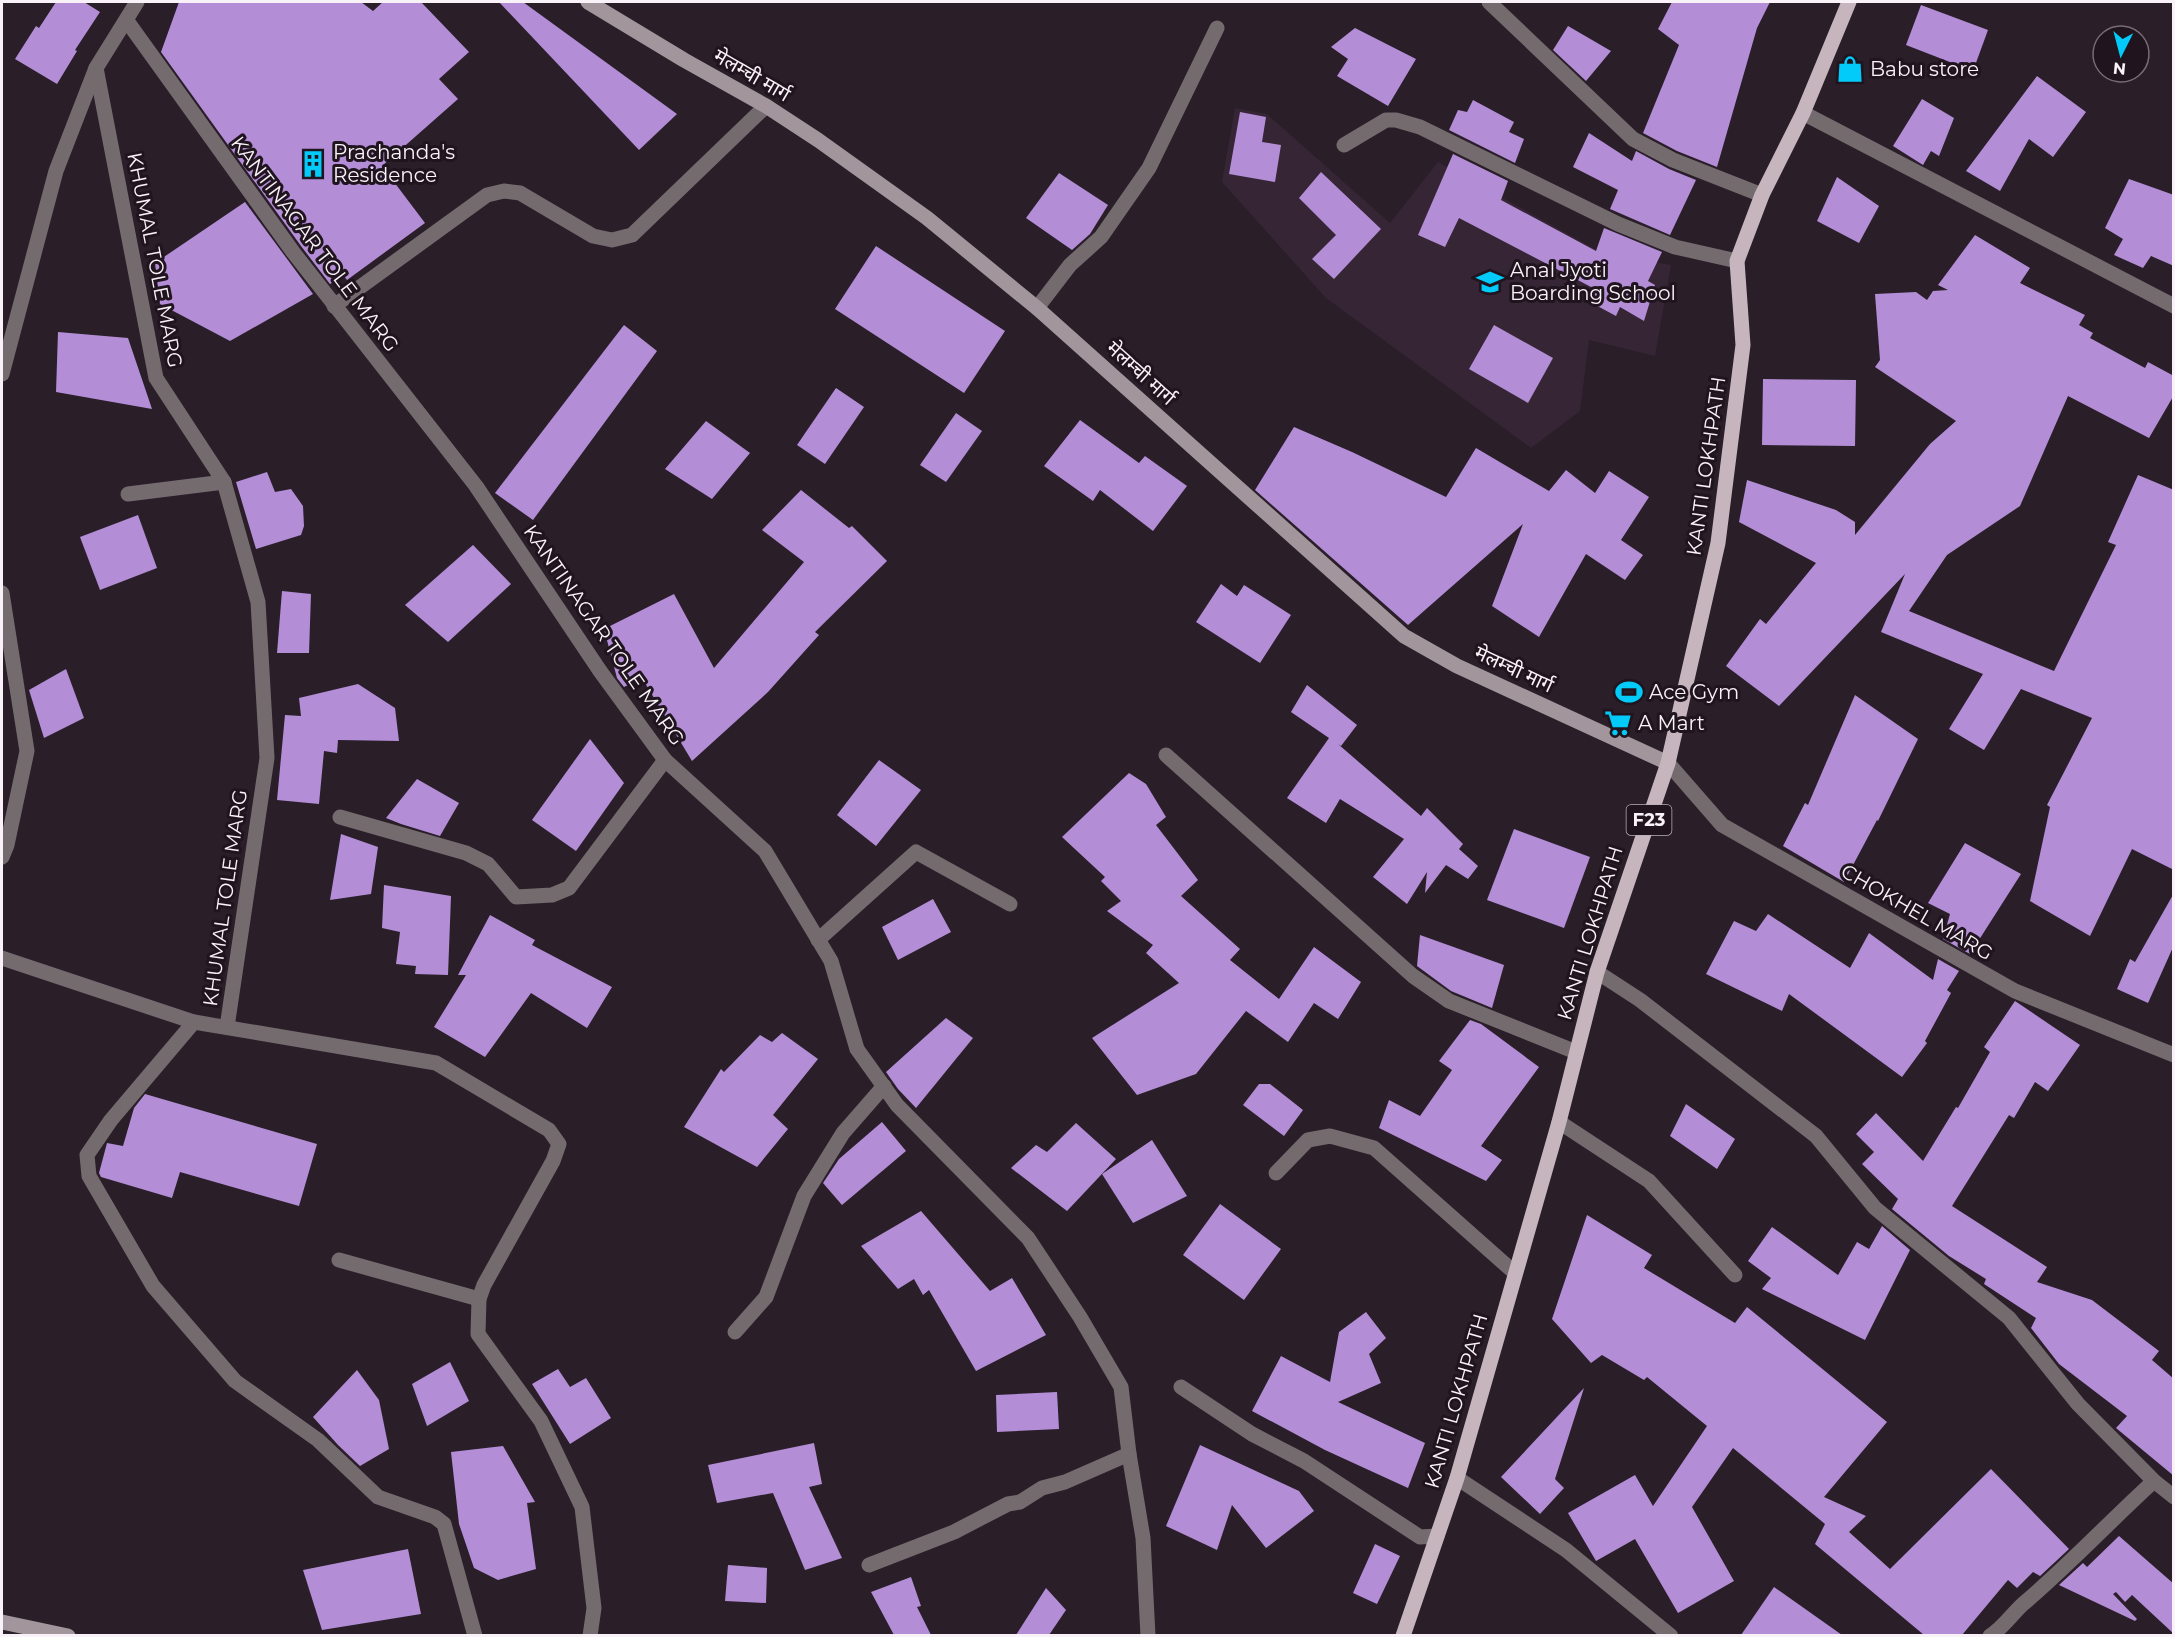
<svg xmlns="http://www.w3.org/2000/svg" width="2175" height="1637" viewBox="0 0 2175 1637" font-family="Montserrat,'Noto Sans Devanagari',sans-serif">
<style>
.built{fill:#362635}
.building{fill:#b38ed7}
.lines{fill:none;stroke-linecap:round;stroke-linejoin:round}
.service{stroke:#746b6f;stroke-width:15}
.minor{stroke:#746b6f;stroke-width:15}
.secondary{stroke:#a2959b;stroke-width:15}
.primary{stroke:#c7b5bd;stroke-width:15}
.labels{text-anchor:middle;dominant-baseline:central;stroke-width:6;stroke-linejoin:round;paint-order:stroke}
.shield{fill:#20151f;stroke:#b9b0b8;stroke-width:1.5}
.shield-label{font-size:18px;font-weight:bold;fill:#faf2f9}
.poi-label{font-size:20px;fill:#faf2f9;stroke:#20151f;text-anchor:start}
.street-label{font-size:20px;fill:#faf2f9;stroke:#20151f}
</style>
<rect width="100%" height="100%" fill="#2a1e29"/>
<polygon class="built" points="1235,108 1267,114 1390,223 1438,162 1602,253 1671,265 1655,356 1589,340 1580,411 1531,448 1326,298 1222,182"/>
<g class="building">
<polygon points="56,2 84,2 100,12 75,50 77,51 57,84 15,59 36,26 39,28"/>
<polygon points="179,2 361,2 373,11 383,2 421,2 469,52 439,79 458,99 382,166 425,223 347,280 344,276 330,284 301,246 161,52"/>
<polygon points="499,2 523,2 677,114 639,150"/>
<polygon points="1672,2 1770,2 1757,28 1717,167 1677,151 1643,133 1679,45 1658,29"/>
<polygon points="1921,5 1988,30 1973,71 1906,45"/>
<polygon points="1568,26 1611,51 1586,81 1553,50"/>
<polygon points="1355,28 1416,59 1388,106 1337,76 1348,59 1331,47"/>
<polygon points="2037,76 2086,112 2053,157 2029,139 2000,191 1966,171"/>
<polygon points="1922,99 1954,118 1939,156 1931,151 1923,165 1893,146"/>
<polygon points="1473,100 1514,122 1509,132 1524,139 1515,163 1449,130 1458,110 1467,112"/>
<polygon points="1240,112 1266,117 1262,142 1281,145 1275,182 1229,174"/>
<polygon points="1589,133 1632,161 1636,151 1669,169 1696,180 1670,235 1610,209 1618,190 1573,167"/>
<polygon points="1453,154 1508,181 1501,200 1596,251 1604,228 1662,252 1648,281 1655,285 1644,321 1620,307 1616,316 1588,301 1593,288 1459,218 1445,247 1418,235"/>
<polygon points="1321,172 1381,229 1334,279 1312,259 1336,235 1299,198"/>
<polygon points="1059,173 1108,205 1090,234 1072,250 1026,218"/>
<polygon points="1837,177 1879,206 1859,243 1817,221"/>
<polygon points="2129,179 2174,195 2174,266 2151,256 2143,268 2114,255 2123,239 2105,228"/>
<polygon points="245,202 313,294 230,341 160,304 155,263"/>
<polygon points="1975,235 2030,268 2020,283 2085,315 2079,325 2093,333 2090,338 2145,368 2148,362 2174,376 2174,395 2149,438 2068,396 2020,506 1947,555 1909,611 2054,671 2116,545 2108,542 2138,475 2174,490 2174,870 2132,849 2090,936 2030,901 2050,807 2047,805 2092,718 2021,689 1984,750 1949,729 1983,674 1881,632 1905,574 1779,706 1726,666 1760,619 1766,624 1816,563 1739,522 1747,480 1836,510 1855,522 1855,535 1930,444 1956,421 1875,367 1880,360 1875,294 1916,292 1927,300 1933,291 1948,290 1938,285"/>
<polygon points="876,246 1005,331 964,393 835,309"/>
<polygon points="624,325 657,351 533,520 495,493"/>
<polygon points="1494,325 1553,358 1528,403 1469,369"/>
<polygon points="58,332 128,338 152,409 56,392"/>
<polygon points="1763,379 1856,380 1855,446 1762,445"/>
<polygon points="836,388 864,407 825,464 797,445"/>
<polygon points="956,413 982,431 946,482 920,465"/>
<polygon points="1080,420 1139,463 1145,456 1187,486 1153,531 1100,490 1093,501 1044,466"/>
<polygon points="706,421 750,453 712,499 665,469"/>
<polygon points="1294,427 1352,452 1446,497 1476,448 1549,491 1566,470 1595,493 1609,471 1649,497 1621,540 1643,555 1625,580 1586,554 1539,637 1492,606 1523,524 1408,625 1255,490"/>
<polygon points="267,472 275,492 291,489 303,506 304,526 301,535 256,549 236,482"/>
<polygon points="801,490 849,528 852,526 887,561 815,632 819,635 768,692 692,761 642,678 624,687 617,678 604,629 674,594 714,668 804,562 762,530"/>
<polygon points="138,515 157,568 100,590 80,537"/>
<polygon points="473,545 511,584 448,642 405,605"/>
<polygon points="1221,584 1237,596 1244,585 1291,615 1260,663 1196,622"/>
<polygon points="282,591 311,594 309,653 277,653"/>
<polygon points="66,669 84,718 44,738 29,690"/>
<polygon points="358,684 395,708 399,741 338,740 337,753 324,751 319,804 277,800 285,715 301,716 299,698"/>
<polygon points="1307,685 1357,725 1341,746 1338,744 1421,816 1427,808 1463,844 1459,849 1478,866 1468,879 1446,865 1425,893 1427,872 1407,904 1373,877 1404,839 1340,799 1326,823 1287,798 1329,738 1291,712"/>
<polygon points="1855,695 1918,739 1878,821 1877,820 1844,882 1783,846 1805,803 1808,805"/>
<polygon points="590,739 624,783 576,851 532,820"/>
<polygon points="879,760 921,790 876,846 837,815"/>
<polygon points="1129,773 1146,784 1166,817 1156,825 1198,880 1181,896 1240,949 1230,960 1279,999 1314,947 1361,982 1338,1019 1314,1003 1288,1042 1246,1011 1196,1074 1137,1095 1092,1038 1179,983 1146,953 1153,945 1107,911 1121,901 1101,881 1105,877 1062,837"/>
<polygon points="417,779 459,803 440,836 401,824 386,818"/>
<polygon points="1514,829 1590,857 1564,928 1487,900"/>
<polygon points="341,834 378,847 371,894 330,900"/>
<polygon points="1965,843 2021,874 1970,954 1943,939 1950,914 1928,903"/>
<polygon points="384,885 451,896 448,975 415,974 416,966 396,964 400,932 382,928"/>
<polygon points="2174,893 2174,945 2148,1003 2117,989 2130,959 2135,962"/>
<polygon points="933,899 951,932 898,960 882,927"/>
<polygon points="1768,914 1850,968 1869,933 1933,980 1938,959 1959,971 1947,990 1951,993 1925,1041 1927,1043 1902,1077 1789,994 1782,1011 1706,974 1734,921 1756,931"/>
<polygon points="490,915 535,940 532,945 612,987 587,1028 531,993 485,1057 434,1027 466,975 458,975"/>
<polygon points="1420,935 1504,965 1492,1008 1451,991 1417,966"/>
<polygon points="2015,1001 2080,1045 2048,1091 2035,1082 2014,1118 2009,1115 1952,1206 2047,1267 2037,1282 2092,1300 2159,1351 2152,1360 2174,1379 2174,1476 2116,1428 2127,1416 2059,1364 2031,1328 2036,1318 1984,1284 1986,1279 1949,1256 1892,1209 1898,1199 1862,1164 1874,1152 1856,1134 1876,1113 1923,1161 1956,1107 1958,1108 1990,1052 1984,1047"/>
<polygon points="946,1018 973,1038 916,1108 898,1089 886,1072"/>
<polygon points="1470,1020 1481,1024 1539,1067 1481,1146 1502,1160 1486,1181 1379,1128 1389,1100 1420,1116 1452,1070 1439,1061"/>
<polygon points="782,1033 818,1059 773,1115 788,1129 757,1167 684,1127 721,1069 724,1072 760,1035 772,1042"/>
<polygon points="1259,1084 1270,1084 1303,1110 1284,1136 1243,1105"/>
<polygon points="145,1094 317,1144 299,1206 180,1172 172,1198 101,1177 99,1173 107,1143 123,1146 134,1108"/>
<polygon points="1686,1104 1735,1139 1717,1169 1670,1136"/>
<polygon points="882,1122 906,1151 842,1205 823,1183 839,1159"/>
<polygon points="1076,1123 1116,1159 1067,1211 1011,1168 1036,1145 1047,1152"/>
<polygon points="1152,1140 1187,1196 1133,1223 1102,1174"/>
<polygon points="1220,1204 1281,1249 1244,1300 1183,1255"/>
<polygon points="921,1211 990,1291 1012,1278 1046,1335 976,1371 929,1290 923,1295 914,1279 898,1289 861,1246"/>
<polygon points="1587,1215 1652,1255 1644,1268 1735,1323 1747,1307 1887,1422 1824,1497 1866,1516 1849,1532 1890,1569 1991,1469 2069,1549 2040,1576 2033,1572 2017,1588 2008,1580 1962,1635 1924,1635 1815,1544 1825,1524 1733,1448 1692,1507 1734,1581 1678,1613 1635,1539 1596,1561 1568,1513 1635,1475 1653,1506 1707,1426 1647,1377 1644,1380 1602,1355 1591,1363 1552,1319"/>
<polygon points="1882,1226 1910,1250 1865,1340 1762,1289 1771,1278 1748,1261 1772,1227 1838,1275 1857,1242 1869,1249"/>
<polygon points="1366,1312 1386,1338 1369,1354 1381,1383 1338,1402 1425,1443 1408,1488 1325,1450 1252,1411 1281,1356 1330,1382 1339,1332"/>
<polygon points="450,1362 469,1401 427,1426 412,1384"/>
<polygon points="558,1369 570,1387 586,1378 611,1418 570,1444 532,1384"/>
<polygon points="357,1370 379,1400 389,1449 360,1466 338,1445 313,1417"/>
<polygon points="1584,1388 1555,1479 1564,1488 1540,1514 1501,1477"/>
<polygon points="1057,1392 1059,1429 997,1432 996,1395"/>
<polygon points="814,1443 822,1484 809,1487 842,1558 805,1570 773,1493 717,1503 708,1465"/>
<polygon points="1200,1445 1299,1491 1314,1511 1266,1548 1232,1505 1217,1550 1166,1526"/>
<polygon points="503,1446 535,1502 527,1503 536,1569 498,1580 474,1568 459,1524 451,1452"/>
<polygon points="2119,1536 2174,1584 2174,1634 2132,1595 2125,1602 2116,1592 2113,1594 2137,1619 2135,1621 2059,1585 2083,1563 2087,1567"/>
<polygon points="1375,1544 1400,1556 1377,1604 1353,1593"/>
<polygon points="408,1549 421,1614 322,1630 303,1570"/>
<polygon points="728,1565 767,1568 766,1603 725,1601"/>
<polygon points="911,1577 921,1606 917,1607 931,1635 894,1635 871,1592"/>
<polygon points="1774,1587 1842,1635 1741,1635"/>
<polygon points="1046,1588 1066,1610 1049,1635 1016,1635"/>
</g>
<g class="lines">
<g class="service">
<polyline points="1344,145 1386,120 1396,120 1420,127 1618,224 1675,247 1737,261"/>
<polyline points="1037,308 1070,265 1101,237 1149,168 1217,28"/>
<polyline points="128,494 224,482"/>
<polyline points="818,940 916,852 1010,904"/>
<polyline points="1276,1173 1308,1140 1330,1136 1374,1148 1515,1273"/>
<polyline points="339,1260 479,1299"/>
</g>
<g class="minor">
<polyline points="137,2 96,68 156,378 224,482 258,602 267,758 227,1027"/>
<polyline points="1489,2 1633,139 1673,160 1762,195"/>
<polyline points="127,21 293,252 476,486 600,671 665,760 765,851 831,961 857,1049 897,1105 1028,1238 1080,1317 1121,1387 1129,1454 1143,1538 1148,1636"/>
<polyline points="1803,113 2174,306"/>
<polyline points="334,306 487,195 504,191 520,193 593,236 612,240 632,235 766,106"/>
<polyline points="2,374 56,171 96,68"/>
<polyline points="2,593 27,751 7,845 2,857"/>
<polyline points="1166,755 1413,976 1449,1001 1576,1052"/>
<polyline points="1668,763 1722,825 2015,991 2174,1055"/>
<polyline points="340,817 466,853 488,864 516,897 552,895 569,888 665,760"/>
<polyline points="2,958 194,1022"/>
<polyline points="1597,972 1640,1000 1816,1136 1875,1208 2009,1318 2078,1404 2154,1481 2174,1497"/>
<polyline points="1559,1122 1649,1181 1735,1275"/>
<polyline points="735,1332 766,1297 804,1196 843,1133 884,1086"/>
<polyline points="1181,1387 1252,1434 1304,1461 1420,1537 1437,1536"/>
<polyline points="1457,1478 1566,1550 1671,1636"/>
<polyline points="869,1565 954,1532 1008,1504 1020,1502 1042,1488 1065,1482 1129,1454"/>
<polyline points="475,1636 444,1524 435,1517 378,1497 318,1440 235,1381 153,1286 89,1176 87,1155 111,1120 194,1022 436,1063 549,1130 559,1144 553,1161 484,1285 479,1299 478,1334 541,1421 582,1507 594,1608 590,1636"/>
<path d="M1990 1636C2003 1628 2012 1614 2023 1604 2069 1565 2110 1521 2154 1481"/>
</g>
<g class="secondary">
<polyline points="588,2 684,60 766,106 818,140 927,218 1037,308 1404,636 1457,666 1668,763"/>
<polyline points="2,1622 68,1636"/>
</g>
<polyline class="primary" points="1403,1636 1457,1478 1559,1122 1597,972 1668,763 1718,543 1743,345 1737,261 1762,195 1803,113 1849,2"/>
</g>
<defs>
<symbol id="shop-bare" viewBox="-9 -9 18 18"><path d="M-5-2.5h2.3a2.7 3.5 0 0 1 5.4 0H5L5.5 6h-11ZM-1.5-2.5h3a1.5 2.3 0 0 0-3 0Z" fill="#02cbf9" stroke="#20151f" stroke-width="2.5" paint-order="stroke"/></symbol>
<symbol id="building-bare" viewBox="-9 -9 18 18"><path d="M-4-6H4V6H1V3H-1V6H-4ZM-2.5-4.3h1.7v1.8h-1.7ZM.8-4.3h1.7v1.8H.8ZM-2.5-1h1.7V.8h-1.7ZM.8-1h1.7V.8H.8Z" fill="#02cbf9" stroke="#20151f" stroke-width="2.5" paint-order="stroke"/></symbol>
<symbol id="school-bare" viewBox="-9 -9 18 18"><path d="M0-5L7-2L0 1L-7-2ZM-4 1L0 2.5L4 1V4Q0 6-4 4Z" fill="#02cbf9" stroke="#20151f" stroke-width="2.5" paint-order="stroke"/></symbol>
<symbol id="stadium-bare" viewBox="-9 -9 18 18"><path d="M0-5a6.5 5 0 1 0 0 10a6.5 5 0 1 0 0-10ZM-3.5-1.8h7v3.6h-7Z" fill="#02cbf9" stroke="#20151f" stroke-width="2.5" paint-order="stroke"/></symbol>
<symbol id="supermarket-bare" viewBox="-9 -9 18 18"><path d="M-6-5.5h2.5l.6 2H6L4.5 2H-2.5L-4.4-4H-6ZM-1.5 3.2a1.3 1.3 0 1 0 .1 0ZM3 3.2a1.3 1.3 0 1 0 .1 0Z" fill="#02cbf9" stroke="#20151f" stroke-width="2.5" paint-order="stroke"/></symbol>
</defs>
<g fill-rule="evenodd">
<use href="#shop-bare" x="1831" y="50" width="38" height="38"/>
<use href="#building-bare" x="294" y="145" width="38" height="38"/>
<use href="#school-bare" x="1471" y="263" width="38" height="38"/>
<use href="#stadium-bare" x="1610" y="673" width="38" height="38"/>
<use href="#supermarket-bare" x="1599" y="704" width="38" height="38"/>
</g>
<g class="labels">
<rect class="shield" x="1626.5" y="805" width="45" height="30" rx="4.5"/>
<g class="shield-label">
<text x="1649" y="820">F23</text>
</g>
<g class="poi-label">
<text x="1870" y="69">Babu store</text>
<text x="333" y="152">Prachanda's<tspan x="333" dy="23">Residence</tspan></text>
<text x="1510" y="270">Anal Jyoti<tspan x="1510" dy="23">Boarding School</tspan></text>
<text x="1649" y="692">Ace Gym</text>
<text x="1638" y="723">A Mart</text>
</g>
<g class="street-label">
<text transform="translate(752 75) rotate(30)">मेलम्ची मार्ग</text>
<text transform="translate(315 244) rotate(53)">KANTINAGAR TOLE MARG</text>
<text transform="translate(155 260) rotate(79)">KHUMAL TOLE MARG</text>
<text transform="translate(1141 373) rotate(42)">मेलम्ची मार्ग</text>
<text transform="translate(1706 466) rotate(-82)">KANTI LOKHPATH</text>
<text transform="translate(604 635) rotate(55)">KANTINAGAR TOLE MARG</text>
<text transform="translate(1514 669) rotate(25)">मेलम्ची मार्ग</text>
<text transform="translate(225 898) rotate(-82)">KHUMAL TOLE MARG</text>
<text transform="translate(1917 912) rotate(30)">CHOKHEL MARG</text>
<text transform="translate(1590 933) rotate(-73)">KANTI LOKHPATH</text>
<text transform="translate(1456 1401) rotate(-74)">KANTI LOKHPATH</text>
</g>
</g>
<rect width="2175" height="1637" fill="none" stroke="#faf2f9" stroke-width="6"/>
<g transform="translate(2121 54) rotate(186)"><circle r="28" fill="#20151f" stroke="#776d76" stroke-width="1.5"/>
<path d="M0-4.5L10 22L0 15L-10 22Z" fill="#02cbf9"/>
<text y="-9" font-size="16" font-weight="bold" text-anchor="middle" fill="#faf2f9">N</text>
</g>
</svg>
